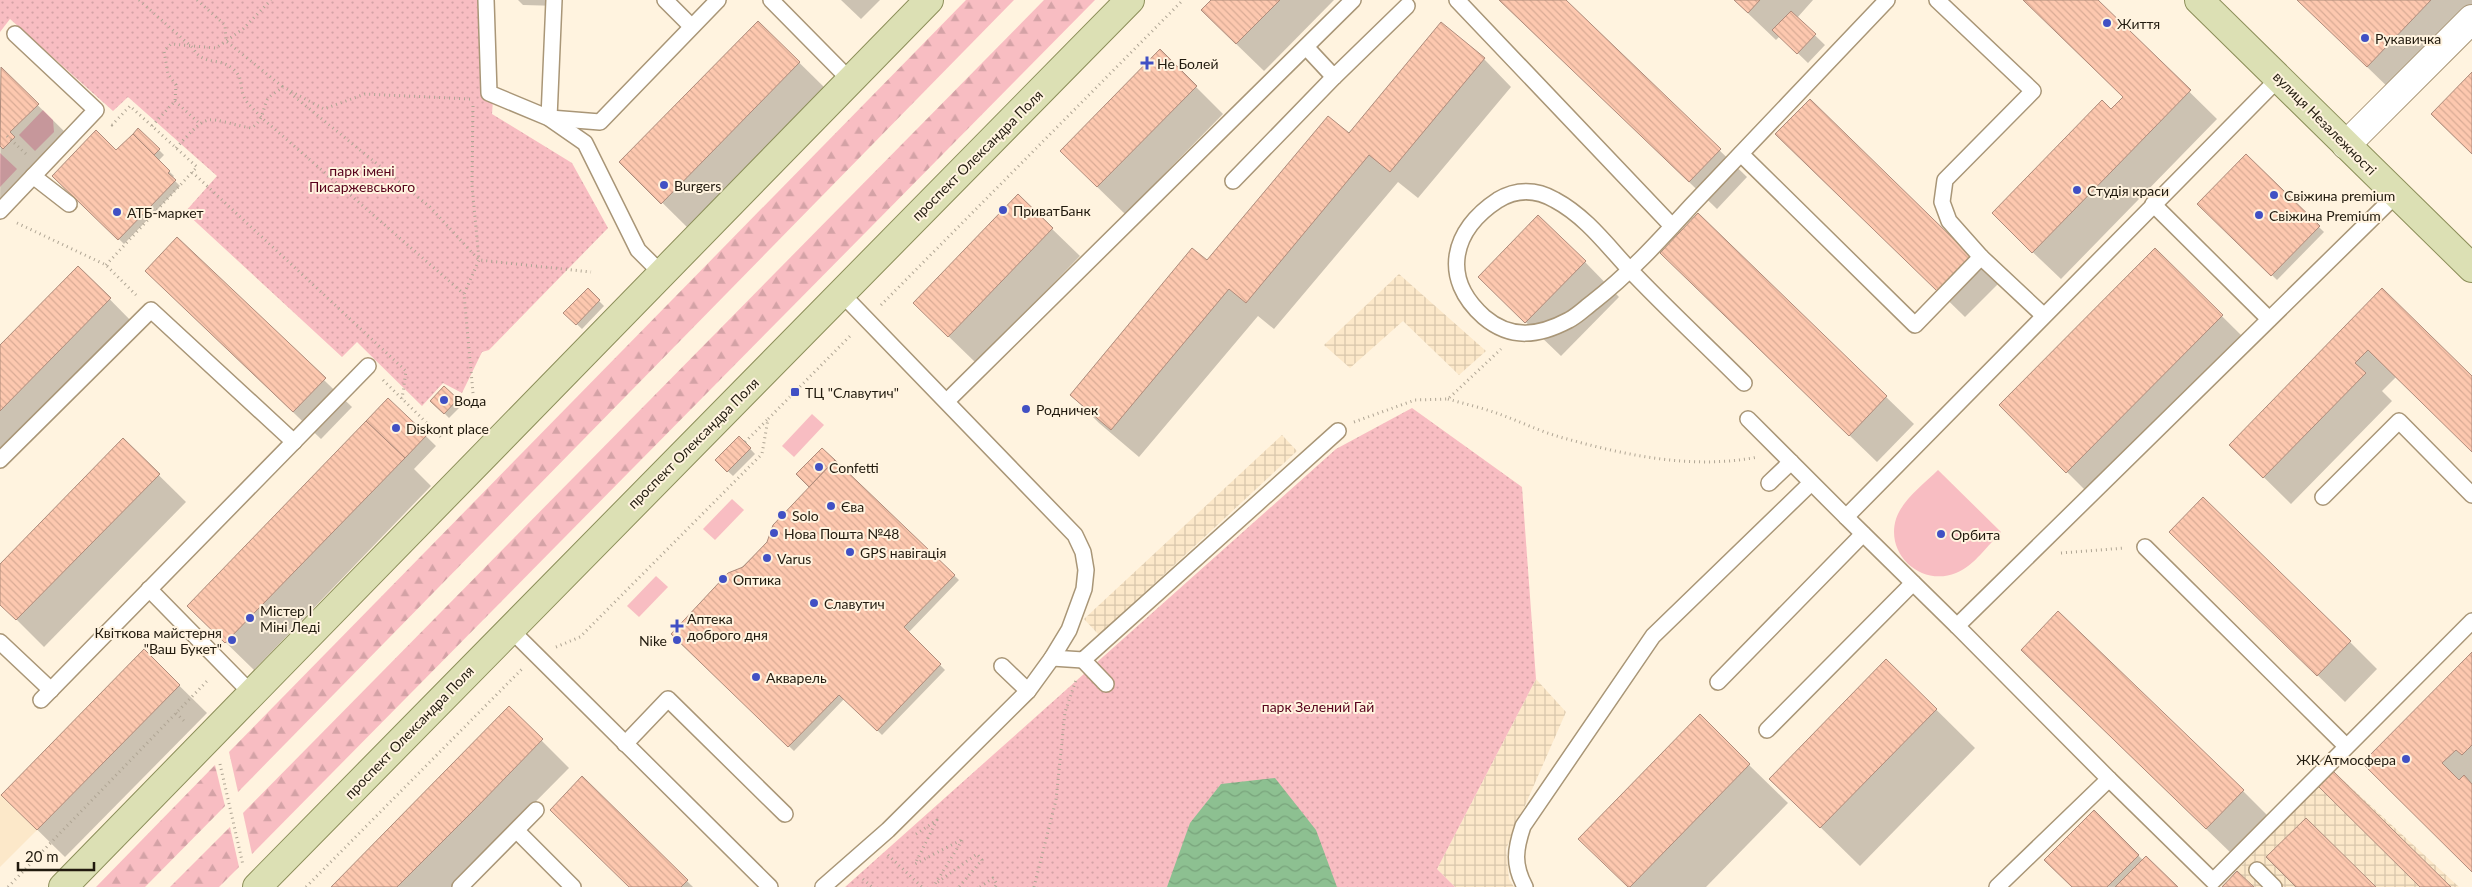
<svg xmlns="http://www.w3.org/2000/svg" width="2472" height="887" viewBox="0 0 2472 887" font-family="Lato,sans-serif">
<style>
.built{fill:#fce8c9}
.industrial{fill:url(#industrial-grid)}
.grass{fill:#f8bdc2}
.forest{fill:url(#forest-firs)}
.park{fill:url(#park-dots)}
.water{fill:url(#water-waves)}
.shadow{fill:#0003}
.building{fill:url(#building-back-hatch);stroke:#ae8b7b}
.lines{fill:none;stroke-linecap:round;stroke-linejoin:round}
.service-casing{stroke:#a99677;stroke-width:18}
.minor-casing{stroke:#a99677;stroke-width:30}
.primary-casing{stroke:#8c8e59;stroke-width:30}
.path{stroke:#afa594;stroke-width:3;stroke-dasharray:1 4;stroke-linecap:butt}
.service{stroke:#fff;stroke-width:15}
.minor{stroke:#fff;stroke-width:28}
.primary{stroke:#dce0b4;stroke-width:28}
.poi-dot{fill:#4150c4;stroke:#fff3df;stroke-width:2}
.labels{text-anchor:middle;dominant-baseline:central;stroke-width:4;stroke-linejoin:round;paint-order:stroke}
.poi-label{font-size:14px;fill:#211a0e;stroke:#fff3df;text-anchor:start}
.street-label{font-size:14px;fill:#211a0e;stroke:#fff3df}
.park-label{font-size:14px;fill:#56001a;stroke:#fff3df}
</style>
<defs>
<pattern id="industrial-grid" width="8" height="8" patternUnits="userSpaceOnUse" patternTransform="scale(1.25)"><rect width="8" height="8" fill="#fce8c9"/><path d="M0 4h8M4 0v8" fill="none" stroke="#d8c6ab"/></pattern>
<pattern id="forest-firs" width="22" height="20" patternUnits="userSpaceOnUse" patternTransform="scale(1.25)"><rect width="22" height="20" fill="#f8bdc2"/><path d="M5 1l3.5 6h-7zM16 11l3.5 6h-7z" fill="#d4a2a6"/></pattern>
<pattern id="park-dots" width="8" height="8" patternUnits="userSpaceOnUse" patternTransform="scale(1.25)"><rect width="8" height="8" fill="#f8bdc2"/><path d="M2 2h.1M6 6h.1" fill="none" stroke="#d4a2a6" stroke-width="1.8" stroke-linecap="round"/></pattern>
<pattern id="water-waves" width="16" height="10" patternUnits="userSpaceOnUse" patternTransform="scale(1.25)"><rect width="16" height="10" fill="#8dc091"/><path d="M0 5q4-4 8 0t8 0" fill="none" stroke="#79a47c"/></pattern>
<pattern id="building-back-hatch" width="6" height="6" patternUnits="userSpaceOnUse" patternTransform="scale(1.25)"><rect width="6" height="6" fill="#fdc8af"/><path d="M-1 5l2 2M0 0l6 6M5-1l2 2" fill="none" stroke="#d9ab95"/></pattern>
</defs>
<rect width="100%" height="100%" fill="#fff3df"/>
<polygon class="built" points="0,794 37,830 0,867"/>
<g class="industrial">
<polygon points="1399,274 1486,351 1459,375 1403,321 1350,368 1324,345"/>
<polygon points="1282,435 1297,451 1099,635 1084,619"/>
<polygon points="1536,679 1566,712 1506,849 1509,879 1514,887 1455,887 1437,869"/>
<polygon points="2333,771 2459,887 2221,887"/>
</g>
<g class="grass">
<polygon points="43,110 53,120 54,132 35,151 19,135"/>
<polygon points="0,153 17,169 0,187"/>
<polygon points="812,414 824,425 794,457 782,446"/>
<path d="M1938 470 2001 532C1988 545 1974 566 1956 573 1922 587 1885 555 1896 519 1902 500 1924 484 1938 470Z"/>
<polygon points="732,499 744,510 715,540 703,529"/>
<polygon points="656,576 668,587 639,617 627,606"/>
</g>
<g class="forest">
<polygon points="966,0 1014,0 238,792 229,752"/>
<polygon points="1044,0 1095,0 252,854 243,813"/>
<polygon points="215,765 225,806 145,887 96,887"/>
<polygon points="230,827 239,867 219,887 170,887"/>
</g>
<g class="park">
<polygon points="0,0 488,0 493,100 492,114 572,163 608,228 489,350 482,352 462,393 443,383 422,406 357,342 342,357 185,212 217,176 128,97 113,111 10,19 0,32"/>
<polygon points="1412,408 1522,487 1536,679 1437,869 1455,887 845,887 1336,449"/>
</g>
<polygon class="water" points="1275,778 1316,830 1337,887 1167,887 1190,823 1221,784"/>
<g class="shadow">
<polygon points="518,0 559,0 559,6 523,5"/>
<polygon points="841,0 880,0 861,19"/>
<polygon points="1213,0 1334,0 1264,71 1230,38"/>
<polygon points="1500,0 1564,0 1747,177 1717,209"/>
<polygon points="1734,0 1813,0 1797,18 1825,45 1808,63 1780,36 1776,40"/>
<polygon points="2024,0 2096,0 2217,119 2061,279 2021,241 2111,111 2124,97"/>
<polygon points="2298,0 2472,0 2472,13 2395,94"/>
<polygon points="758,22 827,90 690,230 621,162"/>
<polygon points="1160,51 1223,114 1125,214 1089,179"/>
<polygon points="1484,59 1511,87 1418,198 1398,182 1274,329 1258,316 1139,457 1099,423 1071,395 1349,135"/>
<polygon points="1,69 72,139 44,168 48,173 38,183 33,178 0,212"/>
<polygon points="138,129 164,155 158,161 174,176 172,178 180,186 124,244 54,176 116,152"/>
<polygon points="2246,156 2324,232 2277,280 2199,204"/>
<polygon points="1805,161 1970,256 1998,284 1965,317"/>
<polygon points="1018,196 1080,256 976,363 942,330"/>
<polygon points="1698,215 1914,424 1877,462 1689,280"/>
<polygon points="177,239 352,407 321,439 174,298"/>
<polygon points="2155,250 2242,336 2087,492 2000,405"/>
<polygon points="1585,262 1619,297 1561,356 1514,311"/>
<polygon points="78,267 137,327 0,466 0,347"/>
<polygon points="588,290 604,306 582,329 565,313"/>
<polygon points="2382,290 2472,378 2472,451 2396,377 2382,391 2392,401 2291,504 2231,445"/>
<polygon points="444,387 462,405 449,418 432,401"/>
<polygon points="388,399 436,446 414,469 431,486 254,670 216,633"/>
<polygon points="739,437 755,454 733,476 716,460"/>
<polygon points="123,440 186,502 44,647 0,603 0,566"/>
<polygon points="822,450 959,580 908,633 945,670 882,735 845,698 794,751 672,634 768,542 811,487 798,474"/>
<polygon points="2198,559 2350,642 2377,669 2345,702"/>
<polygon points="144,651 207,713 65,857 2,795"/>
<polygon points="2472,654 2472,870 2364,763"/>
<polygon points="1886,660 1975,748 1860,866 1810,817"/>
<polygon points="2050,678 2243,791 2270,818 2234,856"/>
<polygon points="509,708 569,768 451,887 333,887"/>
<polygon points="1749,765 1788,803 1706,887 1628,887"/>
<polygon points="582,778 693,887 630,887"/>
<polygon points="2094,812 2143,860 2176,887 2074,887"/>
</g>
<g class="building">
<polygon points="1211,0 1280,0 1236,44 1201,10"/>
<polygon points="1499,0 1566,0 1721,149 1689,182"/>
<polygon points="1734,0 1760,0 1748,13"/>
<polygon points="2023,0 2098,0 2191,90 2032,253 1992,213 2102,100 2111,109 2123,97"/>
<polygon points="2297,0 2431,0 2367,67"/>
<polygon points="1791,11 1816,34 1797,54 1772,30"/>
<polygon points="758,21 800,62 661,204 619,162"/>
<polygon points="1441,22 1485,58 1390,172 1369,155 1246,303 1229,289 1111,430 1070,395 1192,248 1207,260 1328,116 1349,133"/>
<polygon points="1160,49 1197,86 1097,187 1060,151"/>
<polygon points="1,67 39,104 10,132 15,137 3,149 0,146"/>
<polygon points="2472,72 2472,154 2431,114"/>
<polygon points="1810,99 1971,256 1937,291 1775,134"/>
<polygon points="138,128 160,149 154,155 133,134"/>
<polygon points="96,130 116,150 133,134 170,171 168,173 176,180 118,240 52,176"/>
<polygon points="2246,154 2320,226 2271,276 2197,204"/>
<polygon points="1018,194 1053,228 948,337 913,303"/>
<polygon points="1698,213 1887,396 1849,436 1660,253"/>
<polygon points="1538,215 1586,261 1525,323 1478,277"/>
<polygon points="177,237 326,378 293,412 145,271"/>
<polygon points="2155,248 2223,315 2066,473 1999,405"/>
<polygon points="78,266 111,298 0,411 0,345"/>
<polygon points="588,288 600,300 576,325 563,313"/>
<polygon points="2382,288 2472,376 2472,452 2368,350 2355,363 2366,373 2263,478 2229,445"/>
<polygon points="444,386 458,399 444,414 430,401"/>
<polygon points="388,398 427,435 405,458 366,421"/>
<polygon points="366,421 405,458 225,643 187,606"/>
<polygon points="739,436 751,448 727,472 715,460"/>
<polygon points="123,438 160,474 16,620 0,605 0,564"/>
<polygon points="822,448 835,460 809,487 796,474"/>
<polygon points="835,460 955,575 904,627 941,664 877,731 839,695 788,747 671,634 728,573 743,567 767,542 773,525"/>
<polygon points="2203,497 2351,641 2317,676 2169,532"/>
<polygon points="2058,611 2244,790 2206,829 2021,650"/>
<polygon points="144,649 180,685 37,830 1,795"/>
<polygon points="2472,652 2472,745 2462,755 2456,750 2442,763 2459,780 2464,775 2472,784 2472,872 2362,763"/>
<polygon points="1886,659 1937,709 1820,828 1769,779"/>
<polygon points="509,706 543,739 475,809 397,887 331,887"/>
<polygon points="1700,714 1750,764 1630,887 1628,887 1578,839"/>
<polygon points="2333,771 2451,887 2420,887 2318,786"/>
<polygon points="582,776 688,880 681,887 629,887 550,810"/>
<polygon points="2094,810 2139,855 2107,887 2072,887 2044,860"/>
<polygon points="2306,818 2376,887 2296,887 2266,857"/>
<polygon points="2146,856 2178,887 2115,887"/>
<polygon points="2237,871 2254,887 2222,887"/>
</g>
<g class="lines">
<defs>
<g id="service">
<polyline points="486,0 489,93 549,118 585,143 638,250 661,273"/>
<polyline points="665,0 691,26"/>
<polyline points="771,0 850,80"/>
<polyline points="1457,0 1672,226"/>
<polyline points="1937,0 2033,91 1945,180 1942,202 1949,221 1981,257 2043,315"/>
<polyline points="1306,47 1334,77 1407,6"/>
<polyline points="549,118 554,0"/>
<polyline points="550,118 600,122 718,0"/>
<polyline points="1741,154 1915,325 1981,257"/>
<polyline points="33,176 69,204"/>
<polyline points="1233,181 1334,77"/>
<polyline points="2153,204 2269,319"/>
<polyline points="0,211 96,110 15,34"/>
<path d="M1744 383C1706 345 1666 308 1629 269 1606 244 1585 216 1555 200 1536 189 1516 189 1498 200 1452 230 1440 278 1484 317 1511 340 1539 336 1569 320 1577 316 1585 308 1593 302 1629 274 1660 240 1691 206 1756 137 1822 69 1887 0"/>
<polyline points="947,401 1353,0"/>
<polyline points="1748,419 1846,517 2279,78"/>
<polyline points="0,460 151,310 294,442"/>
<polyline points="1769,483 1791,462"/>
<polyline points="2323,497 2399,421 2472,495"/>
<polyline points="1846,517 1957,626 2397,194"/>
<polyline points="2145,547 2346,746"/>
<polyline points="149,589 252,694"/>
<polyline points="1957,626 2109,779 1997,887"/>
<polyline points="510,629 770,887"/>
<polyline points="0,642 51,690"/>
<polyline points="1052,658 1083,660 1338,431"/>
<polyline points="1083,660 1106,684"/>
<polyline points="1002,666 1028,691"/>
<polyline points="1718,682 1863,534"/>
<polyline points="41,700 368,366"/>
<polyline points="1767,730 1913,583"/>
<polyline points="625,744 668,699 785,814"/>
<polyline points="2109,779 2213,881 2472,621"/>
<polyline points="517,831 573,887"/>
<polyline points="2257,870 2274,887"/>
<polyline points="460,887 536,810"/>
<polyline points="823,887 888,830 1028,691 1052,658 1069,630 1084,589 1086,570 1083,552 1075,535 841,293"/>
<path d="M1525 887C1513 864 1515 850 1523 826L1653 636 1811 483"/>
</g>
<polyline id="minor" points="2346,145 2472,19"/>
<g id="primary">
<polyline points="2199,0 2472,268"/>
<polyline points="63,887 929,0"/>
<polyline points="257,887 1130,0"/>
</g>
</defs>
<use href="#service" class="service-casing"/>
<use href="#minor" class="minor-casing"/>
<use href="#primary" class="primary-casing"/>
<g class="path">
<path d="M139 0 193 48C204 67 218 56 233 69 244 78 239 86 244 97 247 104 257 112 262 118L464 294"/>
<polyline points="197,0 225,25 226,41 283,87"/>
<polyline points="290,93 430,207 479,260 591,272"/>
<polyline points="175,101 199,123"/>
<polyline points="152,126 175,101 176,85 168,74 164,51 171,44 216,48 243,29 271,0"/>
<polyline points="7,136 26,154"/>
<path d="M176 148C212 109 203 119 251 128 263 121 262 112 267 100 270 95 278 91 283 87L324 109 365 94 471 99"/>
<polyline points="192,172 406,371 402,399"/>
<polyline points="17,223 106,265 136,295"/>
<polyline points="106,265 197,167 130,106 112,125 111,124"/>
<polyline points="881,305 1183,0"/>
<polyline points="383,380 443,439"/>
<polyline points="473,393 464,294 479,260 472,185 473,105"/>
<path d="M1448 399C1465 404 1483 408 1499 414 1519 421 1539 431 1560 437 1624 455 1692 470 1758 457"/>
<polyline points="1354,422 1415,400 1448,399 1501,349"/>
<polyline points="745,442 767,420"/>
<polyline points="2061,553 2125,548"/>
<polyline points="556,647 580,637 762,454 768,419 852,334"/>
<polyline points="176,713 186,723"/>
<polyline points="220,764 243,865"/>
<polyline points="916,834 937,820 915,864 963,839 935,884 977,854 982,860 959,887"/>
<polyline points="888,855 922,887"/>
<polyline points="863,879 872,887"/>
<polyline points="8,887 209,679"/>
<polyline points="306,887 522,669"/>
<polyline points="980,887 993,878 997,884 995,887"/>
<polyline points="1034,887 1056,800 1065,712 1076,680"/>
</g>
<use href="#service" class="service"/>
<use href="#minor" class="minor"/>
<use href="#primary" class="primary"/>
</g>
<g class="poi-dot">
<circle cx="2107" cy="23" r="5"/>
<circle cx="2365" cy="38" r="5"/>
<path d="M1144.5 55.5h5v5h5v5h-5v5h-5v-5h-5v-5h5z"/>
<circle cx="664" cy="185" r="5"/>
<circle cx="2077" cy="190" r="5"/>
<circle cx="2274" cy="195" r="5"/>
<circle cx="1003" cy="210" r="5"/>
<circle cx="117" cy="212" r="5"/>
<circle cx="2259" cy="215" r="5"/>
<rect x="790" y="387" width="10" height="10" rx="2.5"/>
<circle cx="444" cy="400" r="5"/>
<circle cx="1026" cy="409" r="5"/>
<circle cx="396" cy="428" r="5"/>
<circle cx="819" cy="467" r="5"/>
<circle cx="831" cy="506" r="5"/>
<circle cx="782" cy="515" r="5"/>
<circle cx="774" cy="533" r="5"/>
<circle cx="1941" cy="534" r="5"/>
<circle cx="850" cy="552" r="5"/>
<circle cx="767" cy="558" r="5"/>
<circle cx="723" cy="579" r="5"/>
<circle cx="814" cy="603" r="5"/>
<circle cx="250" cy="618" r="5"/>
<path d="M674.5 618.5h5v5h5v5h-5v5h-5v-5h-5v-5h5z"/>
<circle cx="232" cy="640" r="5"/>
<circle cx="677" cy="640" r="5"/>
<circle cx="756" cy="677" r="5"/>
<circle cx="2406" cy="759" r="5"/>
</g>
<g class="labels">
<g class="poi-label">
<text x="2117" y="23">Життя</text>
<text x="2375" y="38">Рукавичка</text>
<text x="1157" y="63">Не Болей</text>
<text x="674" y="185">Burgers</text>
<text x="2087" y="190">Студія краси</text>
<text x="2284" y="195">Свіжина premium</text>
<text x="1013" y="210">ПриватБанк</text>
<text x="127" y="212">АТБ-маркет</text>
<text x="2269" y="215">Свіжина Premium</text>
<text x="805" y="392">ТЦ "Славутич"</text>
<text x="454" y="400">Вода</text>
<text x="1036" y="409">Родничек</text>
<text x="406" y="428">Diskont place</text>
<text x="829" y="467">Confetti</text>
<text x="841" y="506">Єва</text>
<text x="792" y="515">Solo</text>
<text x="784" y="533">Нова Пошта №48</text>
<text x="1951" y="534">Орбита</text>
<text x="860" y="552">GPS навігація</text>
<text x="777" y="558">Varus</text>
<text x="733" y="579">Оптика</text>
<text x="824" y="603">Славутич</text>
<text x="260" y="610">Містер І<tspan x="260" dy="16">Міні Леді</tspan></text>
<text x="687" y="618">Аптека<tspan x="687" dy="16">доброго дня</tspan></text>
<text x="222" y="632" text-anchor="end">Квіткова майстерня<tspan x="222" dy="16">"Ваш Букет"</tspan></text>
<text x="667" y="640" text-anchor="end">Nike</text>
<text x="766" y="677">Акварель</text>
<text x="2396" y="759" text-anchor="end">ЖК Атмосфера</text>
</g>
<g class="street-label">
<text transform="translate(2325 123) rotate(45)">вулиця Незалежності</text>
<text transform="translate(977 155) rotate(-45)">проспект Олександра Поля</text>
<text transform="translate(693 443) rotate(-45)">проспект Олександра Поля</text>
<text transform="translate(409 732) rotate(-46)">проспект Олександра Поля</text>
</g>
<g class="park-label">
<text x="362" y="170">парк імені<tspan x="362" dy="16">Писаржевського</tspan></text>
<text x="1318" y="706">парк Зелений Гай</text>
</g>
</g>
<path d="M18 862v8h76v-8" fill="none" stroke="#211a0e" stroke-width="2.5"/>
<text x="25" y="862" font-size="15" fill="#211a0e" stroke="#fff3df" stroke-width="4" paint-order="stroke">20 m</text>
</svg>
